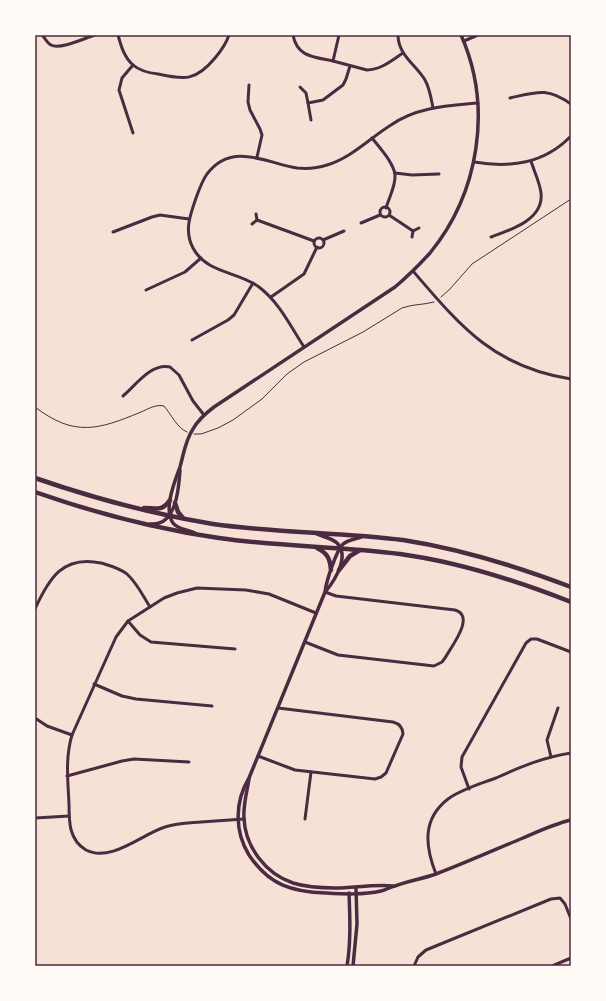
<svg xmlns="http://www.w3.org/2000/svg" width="606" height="1001" viewBox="0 0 606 1001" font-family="'Sofia Sans Condensed',sans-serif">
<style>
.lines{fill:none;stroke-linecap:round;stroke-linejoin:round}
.path{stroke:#4a2c40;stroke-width:1}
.minor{stroke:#4a2c40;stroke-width:3}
.tertiary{stroke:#4a2c40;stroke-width:3.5}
.primary{stroke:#4a2c40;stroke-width:4.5}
.neatline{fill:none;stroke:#4a2c40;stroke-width:1.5}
</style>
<rect width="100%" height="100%" fill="#f7e1d7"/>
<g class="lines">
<g class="path">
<polyline points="441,297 450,289 472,264 571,199"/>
<path d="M35 407C74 437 98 430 141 412 148 409 156 404 164 406 171 414 177 428 187 432"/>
<path d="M194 434H201L218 428 233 420 262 399 287 374 304 362 363 332 402 308C413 304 423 305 434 302"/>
</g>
<g class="minor">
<path d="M42 35C45 38 47 43 51 45 60 50 85 38 95 35"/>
<path d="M118 35C121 46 124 57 133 65 140 71 149 73 158 74 185 80 196 81 215 58 221 51 226 44 229 35"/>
<path d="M293 35C297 57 314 57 333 61"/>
<path d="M339 35 333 61 367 70C381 70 392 60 403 53"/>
<path d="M398 35C398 55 416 65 425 80 430 89 431 98 433 108"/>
<polyline points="464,41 478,35"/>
<polyline points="249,85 248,102 250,110 260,129 262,135 257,157"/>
<polyline points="300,87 306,93 308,103"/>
<path d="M510 98C537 92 547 87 571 104"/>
<polyline points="311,120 308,103 323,100 343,85 346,79 350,66"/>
<polyline points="133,133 119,90 122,78 133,65"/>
<path d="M372 138C379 147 394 163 395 175 396 185 389 198 386 208"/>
<path d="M474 162C510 168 544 164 571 136"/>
<polyline points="395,173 412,175 439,174"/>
<circle cx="385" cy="212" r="5"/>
<polyline points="389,215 413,231"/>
<polyline points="257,220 314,241"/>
<polyline points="361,223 380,215"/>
<polyline points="252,224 257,220 256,214"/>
<polyline points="113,232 152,217 160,215 189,219"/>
<polyline points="412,237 413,231 419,228"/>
<path d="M491 237C510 230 544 220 541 193 540 183 534 171 531 161"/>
<circle cx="319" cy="243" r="5"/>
<polyline points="323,240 344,231"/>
<path d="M413 271C461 327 494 367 571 379"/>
<polyline points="146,290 185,272 201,258"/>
<polyline points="271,297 304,274 317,247"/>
<polyline points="192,340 228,320 234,315 253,283"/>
<path d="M304 347C291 327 279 302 259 287 238 271 207 274 193 248 184 231 190 215 196 198 199 190 202 181 207 174 232 141 266 163 297 168 307 169 318 168 327 165 351 158 370 138 391 125 417 107 447 106 478 103"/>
<path d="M123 396C136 385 151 363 170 367L179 375 193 401 204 415"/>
<path d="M35 609C49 578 63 555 101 563 111 566 119 568 127 574 137 583 143 596 150 607"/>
<polyline points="128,621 140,635 151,642 235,649"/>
<path d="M305 642 338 655 434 666 442 662 445 658C451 647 476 616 455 610L336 596 325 592"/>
<polyline points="94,684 122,696 136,699 212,706"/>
<polyline points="35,718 47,726 72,735"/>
<path d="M258 756 295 770 375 779 381 777 386 773 403 734C403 728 400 724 393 722L278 708"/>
<polyline points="551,757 547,740 558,708"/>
<polyline points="67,776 122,761 134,759 189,762"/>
<polyline points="469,789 461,767 462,757 526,643 531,639 537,639 571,652"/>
<polyline points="35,818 69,816"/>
<path d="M244 819C230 820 215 821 201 822 189 823 177 823 165 827 142 834 111 863 86 850 69 840 69 822 69 804 68 781 65 758 72 735L116 637 128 621 164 598 177 593 197 588 246 590 269 594 316 613"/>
<polyline points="305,819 311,772"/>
<path d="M436 874C425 846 422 819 448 799 462 789 480 784 496 778 520 767 544 757 571 753"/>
<polyline points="414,966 418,957 426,950 551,899 560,898 565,904 571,919"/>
<polyline points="552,966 571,958"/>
</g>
<g class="tertiary">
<path d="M150 524C153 524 157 524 159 523 177 518 179 485 180 470"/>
<path d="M195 533C188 529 178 530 173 523 163 509 175 481 180 467 184 453 185 441 193 429 198 420 206 413 214 407L395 287C408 276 419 265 430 253 479 193 493 107 461 35"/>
<path d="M317 534C323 537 332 538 337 543 350 556 335 580 326 591"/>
<path d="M361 537C355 539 348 540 343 544 336 551 326 582 325 592L249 778C235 801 234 831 249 855 269 885 292 892 326 893 344 894 363 895 381 891 386 890 390 887 395 886 408 881 422 879 436 874 465 863 494 850 523 838 539 831 554 824 571 820"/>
<path d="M249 779C247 792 243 805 244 818 245 847 266 874 293 883 306 887 321 888 335 888 354 888 374 884 393 886"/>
<path d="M347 966C351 942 350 917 349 893"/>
<polyline points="353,966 357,924 356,888"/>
</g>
<g class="primary">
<path d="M35 478C93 498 152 514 213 524 276 533 340 532 403 540 461 549 516 566 571 587"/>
<path d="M35 492C95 513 156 529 219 538 279 547 340 546 400 554 459 562 515 580 571 602"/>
<polyline points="175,503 178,512 183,518"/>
<path d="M144 508C156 508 162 512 170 500"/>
<path d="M317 548C327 553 330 558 331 570"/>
<polyline points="339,570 350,556 360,550"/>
</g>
</g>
<rect width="606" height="1001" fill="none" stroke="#fffaf5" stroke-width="72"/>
<rect x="36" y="36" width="534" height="929" class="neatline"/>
</svg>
